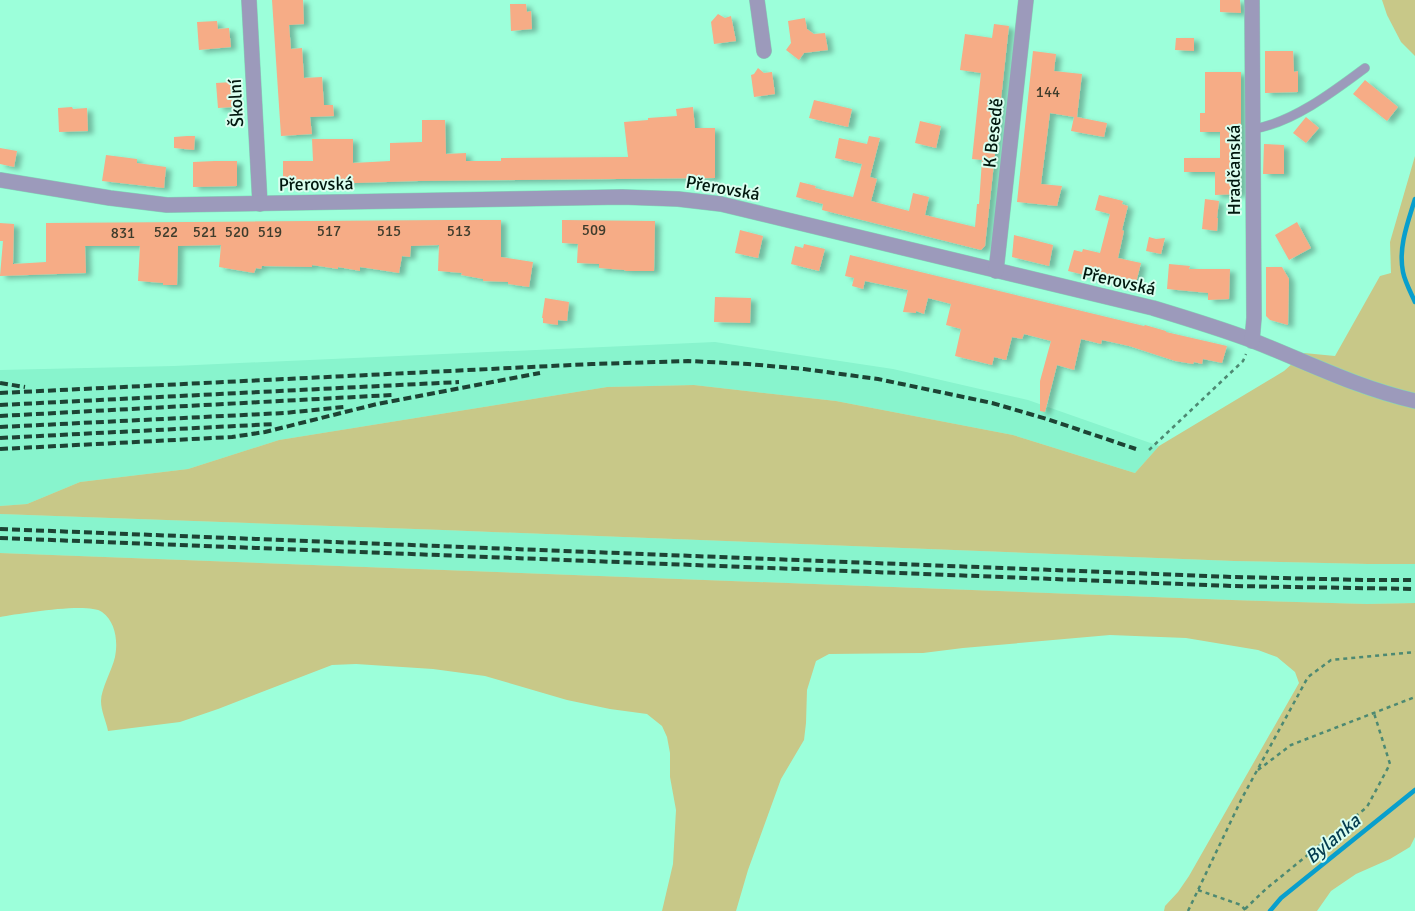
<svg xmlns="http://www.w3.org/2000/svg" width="1415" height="911" viewBox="0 0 1415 911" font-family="Signika,sans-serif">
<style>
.built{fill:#88f4cd}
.green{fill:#c8c888}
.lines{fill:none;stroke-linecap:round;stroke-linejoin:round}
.stream{stroke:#089fcd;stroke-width:4.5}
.building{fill:#f6ac86;filter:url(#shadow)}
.lane-casing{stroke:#83dab9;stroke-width:10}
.street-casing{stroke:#83dab9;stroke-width:16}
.path{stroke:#4d8972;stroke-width:2.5;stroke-dasharray:4 4;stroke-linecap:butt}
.lane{stroke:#9c9abb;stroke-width:9}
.street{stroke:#9c9abb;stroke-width:15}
.rail{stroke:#1d4334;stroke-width:4;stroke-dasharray:8 4;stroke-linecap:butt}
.labels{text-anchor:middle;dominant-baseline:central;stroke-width:4;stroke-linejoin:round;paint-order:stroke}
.number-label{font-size:15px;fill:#3e3c2c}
.street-label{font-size:18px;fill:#00170e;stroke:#dafeef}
.water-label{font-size:19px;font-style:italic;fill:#043c4f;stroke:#dafeef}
</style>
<defs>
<filter id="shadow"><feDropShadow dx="5.5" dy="3" stdDeviation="2.5" flood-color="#0004"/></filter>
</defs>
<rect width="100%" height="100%" fill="#9cffda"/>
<g class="built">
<polygon points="715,342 893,369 1028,400 1159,446 1135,473 1013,435 836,401 694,385 607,387 279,440 188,469 80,482 27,504 0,506 0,370 174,366"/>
<polygon points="0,514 443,530 1234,561 1368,564 1415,564 1415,603 1367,604 1232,600 0,553"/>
</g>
<g class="green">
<polygon points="1382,0 1415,0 1415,56 1401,42 1387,15"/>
<polygon points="1415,156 1415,564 1368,564 1234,561 443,530 0,514 0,506 27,504 80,482 188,469 279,440 607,387 694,385 836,401 1013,435 1135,473 1159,446 1284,371 1304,353 1335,356 1380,276 1391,273 1390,242"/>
<path d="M0 553 1232 600 1367 604 1415 603V837L1410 847 1390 859 1356 874 1331 891 1317 911H1164L1165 906 1178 892 1189 876 1299 683 1295 672 1277 657 1258 650 1186 638 1110 635 963 648 923 653 829 654 816 661 807 690 806 723 804 740 781 779 748 870 736 911H662L673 864 676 810 670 777V753L667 737 662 726 647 714 610 709 567 700 485 676 433 669 356 664 332 665 218 709 180 722 108 731C106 721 101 711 101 701 101 689 112 670 115 657 118 642 116 622 102 612 88 602 19 614 0 617Z"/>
</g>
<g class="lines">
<g class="stream">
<path d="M1415 199C1408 222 1398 247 1403 272 1405 282 1411 293 1415 302"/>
<polyline points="1270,911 1281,898 1415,790"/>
</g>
</g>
<g class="building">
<polygon points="272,0 303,0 304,24 289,25 291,49 302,48 304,78 322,77 324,105 333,105 334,116 310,117 312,134 281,136"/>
<polygon points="1220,0 1240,0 1241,13 1220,12"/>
<polygon points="510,4 526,4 527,12 531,11 532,29 511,31"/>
<polygon points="718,14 725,18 731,16 736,41 714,44 711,22"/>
<polygon points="805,18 807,29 814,34 825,33 828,50 804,53 799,60 786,50 791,43 788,21"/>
<polygon points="217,21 218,29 229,28 231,47 199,50 197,22"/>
<polygon points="994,24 1009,26 985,246 981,250 822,210 823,204 796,197 800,182 816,186 815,188 853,197 862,164 835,158 839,138 867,144 869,136 880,138 870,177 877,179 871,201 909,211 913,193 929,197 925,215 975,227 977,204 979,204 982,160 972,159 981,73 960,70 965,34 992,38"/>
<polygon points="1176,38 1194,38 1194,51 1175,50"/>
<polygon points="1033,51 1056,54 1054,71 1082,74 1077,117 1107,123 1104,137 1071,131 1074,117 1050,113 1041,184 1062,186 1057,206 1017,202"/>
<polygon points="1265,51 1293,51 1294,72 1298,71 1298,92 1265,93"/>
<polygon points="758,68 764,73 772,72 775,94 754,97 751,75 754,74"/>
<polygon points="1205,72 1241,72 1241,194 1215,195 1215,172 1184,172 1184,158 1220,158 1220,132 1200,132 1200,113 1205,113"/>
<polygon points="1365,80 1398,107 1387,121 1353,94"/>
<polygon points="233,82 234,107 218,108 216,83"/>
<polygon points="814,100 852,109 848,127 809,118"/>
<polygon points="72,107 73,109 87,108 88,131 59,132 58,108"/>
<polygon points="693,107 695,128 715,128 715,178 418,181 356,183 283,184 283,161 313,161 312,139 353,139 353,163 390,161 390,143 422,142 422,120 445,120 446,154 466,153 466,161 501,161 501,158 628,157 624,122 648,120 648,118 677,116 676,109"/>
<polygon points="1306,117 1319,128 1306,143 1293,133"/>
<polygon points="920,121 941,126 936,148 915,143"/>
<polygon points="187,136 195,136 194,150 174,148 174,137"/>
<polygon points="1264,144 1284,145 1284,174 1263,174"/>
<polygon points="0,148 17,151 14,167 0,164"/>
<polygon points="106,155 137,159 137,163 166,167 164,188 102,181"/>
<polygon points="215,161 237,161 237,186 193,187 193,162"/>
<polygon points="1099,195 1123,201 1122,204 1128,206 1122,230 1124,231 1118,258 1141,263 1135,287 1068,271 1074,250 1082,252 1083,249 1100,253 1110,214 1095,210"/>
<polygon points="1205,199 1219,201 1217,218 1218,218 1217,231 1202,229"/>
<polygon points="449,220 501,220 501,257 533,262 529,287 508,284 508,282 483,281 483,279 461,275 462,273 438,271 439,245 411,246 410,257 402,256 399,273 360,267 360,271 338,267 338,269 312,265 312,267 262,266 261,269 256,268 254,273 219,267 221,245 178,246 177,285 163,285 163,283 138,281 140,246 85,246 86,273 0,276 3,241 0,241 0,223 14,224 13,264 46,262 46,223"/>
<polygon points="562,220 655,221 654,271 626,271 624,270 599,268 599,264 577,263 578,244 562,243"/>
<polygon points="1297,222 1311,248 1289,260 1275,235"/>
<polygon points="740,230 763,236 758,258 735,253"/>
<polygon points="1014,235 1053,245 1049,266 1012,257"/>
<polygon points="1149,237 1156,239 1165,238 1161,254 1146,251"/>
<polygon points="804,244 825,249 819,271 791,264 795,246 803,248"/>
<polygon points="850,255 1144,326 1145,325 1166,331 1166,332 1227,346 1222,363 1203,359 1202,364 1194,362 1193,364 1175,361 1129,346 1102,340 1101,344 1081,339 1074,370 1057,365 1045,412 1040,411 1040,381 1051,341 1024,334 1022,339 1012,337 1006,360 994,357 992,365 955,356 961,329 946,325 951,304 928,298 924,314 916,311 916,313 903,312 908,290 865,281 863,289 852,286 854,278 845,276"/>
<polygon points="1169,264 1190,266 1189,269 1230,269 1229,299 1208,300 1208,293 1167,289"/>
<polygon points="1266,267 1282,267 1289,279 1288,325 1270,320 1266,316"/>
<polygon points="715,297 751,298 750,323 714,322"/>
<polygon points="545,298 569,302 567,321 558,320 558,325 543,323 543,318 542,318"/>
</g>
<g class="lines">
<defs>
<path id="lane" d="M1253 129C1292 123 1333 92 1365 68"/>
<g id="street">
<polyline points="249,0 260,204"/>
<polyline points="757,0 764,51"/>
<path d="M0 180 110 198 167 205 622 197 678 199 721 204 1153 308C1186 318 1219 328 1251 340 1305 361 1357 388 1415 401"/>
<polyline points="996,271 1026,0"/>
<polyline points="1252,341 1254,318 1252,0"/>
</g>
</defs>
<use href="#lane" class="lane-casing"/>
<use href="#street" class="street-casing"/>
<g class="path">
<polyline points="1149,450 1243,361 1246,354"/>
<polyline points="1258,770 1291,745 1415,697"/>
<polyline points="1198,890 1241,905 1246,911"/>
<polyline points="1245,909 1267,888 1367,807 1390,764 1374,713"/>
<polyline points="1188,911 1242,798 1308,677 1331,660 1415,652"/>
</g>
<use href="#lane" class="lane"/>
<use href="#street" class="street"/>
<g class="rail">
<polyline points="0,383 25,387"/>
<polyline points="0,393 592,364 688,361 748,364 804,369 878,379 992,403 1047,419 1136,449"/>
<polyline points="0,405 459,382"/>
<polyline points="0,416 392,395"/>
<polyline points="0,427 284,413 344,407"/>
<polyline points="0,438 275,424"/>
<polyline points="0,449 232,437 265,432 377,404 540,373"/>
<polyline points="0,529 1233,577 1367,580 1415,580"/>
<polyline points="0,538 1233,586 1415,589"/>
</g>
</g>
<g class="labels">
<g class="number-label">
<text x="1048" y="92">144</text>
<text x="594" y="230">509</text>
<text x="329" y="231">517</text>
<text x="389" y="231">515</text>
<text x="459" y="231">513</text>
<text x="166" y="232">522</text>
<text x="205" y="232">521</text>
<text x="237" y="232">520</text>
<text x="270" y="232">519</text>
<text x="123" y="233">831</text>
</g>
<g class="street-label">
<text transform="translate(236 103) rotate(-93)">Školní</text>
<text transform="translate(993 133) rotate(-84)">K Besedě</text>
<text transform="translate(1234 170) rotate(-90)">Hradčanská</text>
<text transform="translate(316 184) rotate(-1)">Přerovská</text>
<text transform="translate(723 188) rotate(10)">Přerovská</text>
<text transform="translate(1119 281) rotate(13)">Přerovská</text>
</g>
<g class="water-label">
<text transform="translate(1333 839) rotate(-40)">Bylanka</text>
</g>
</g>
</svg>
